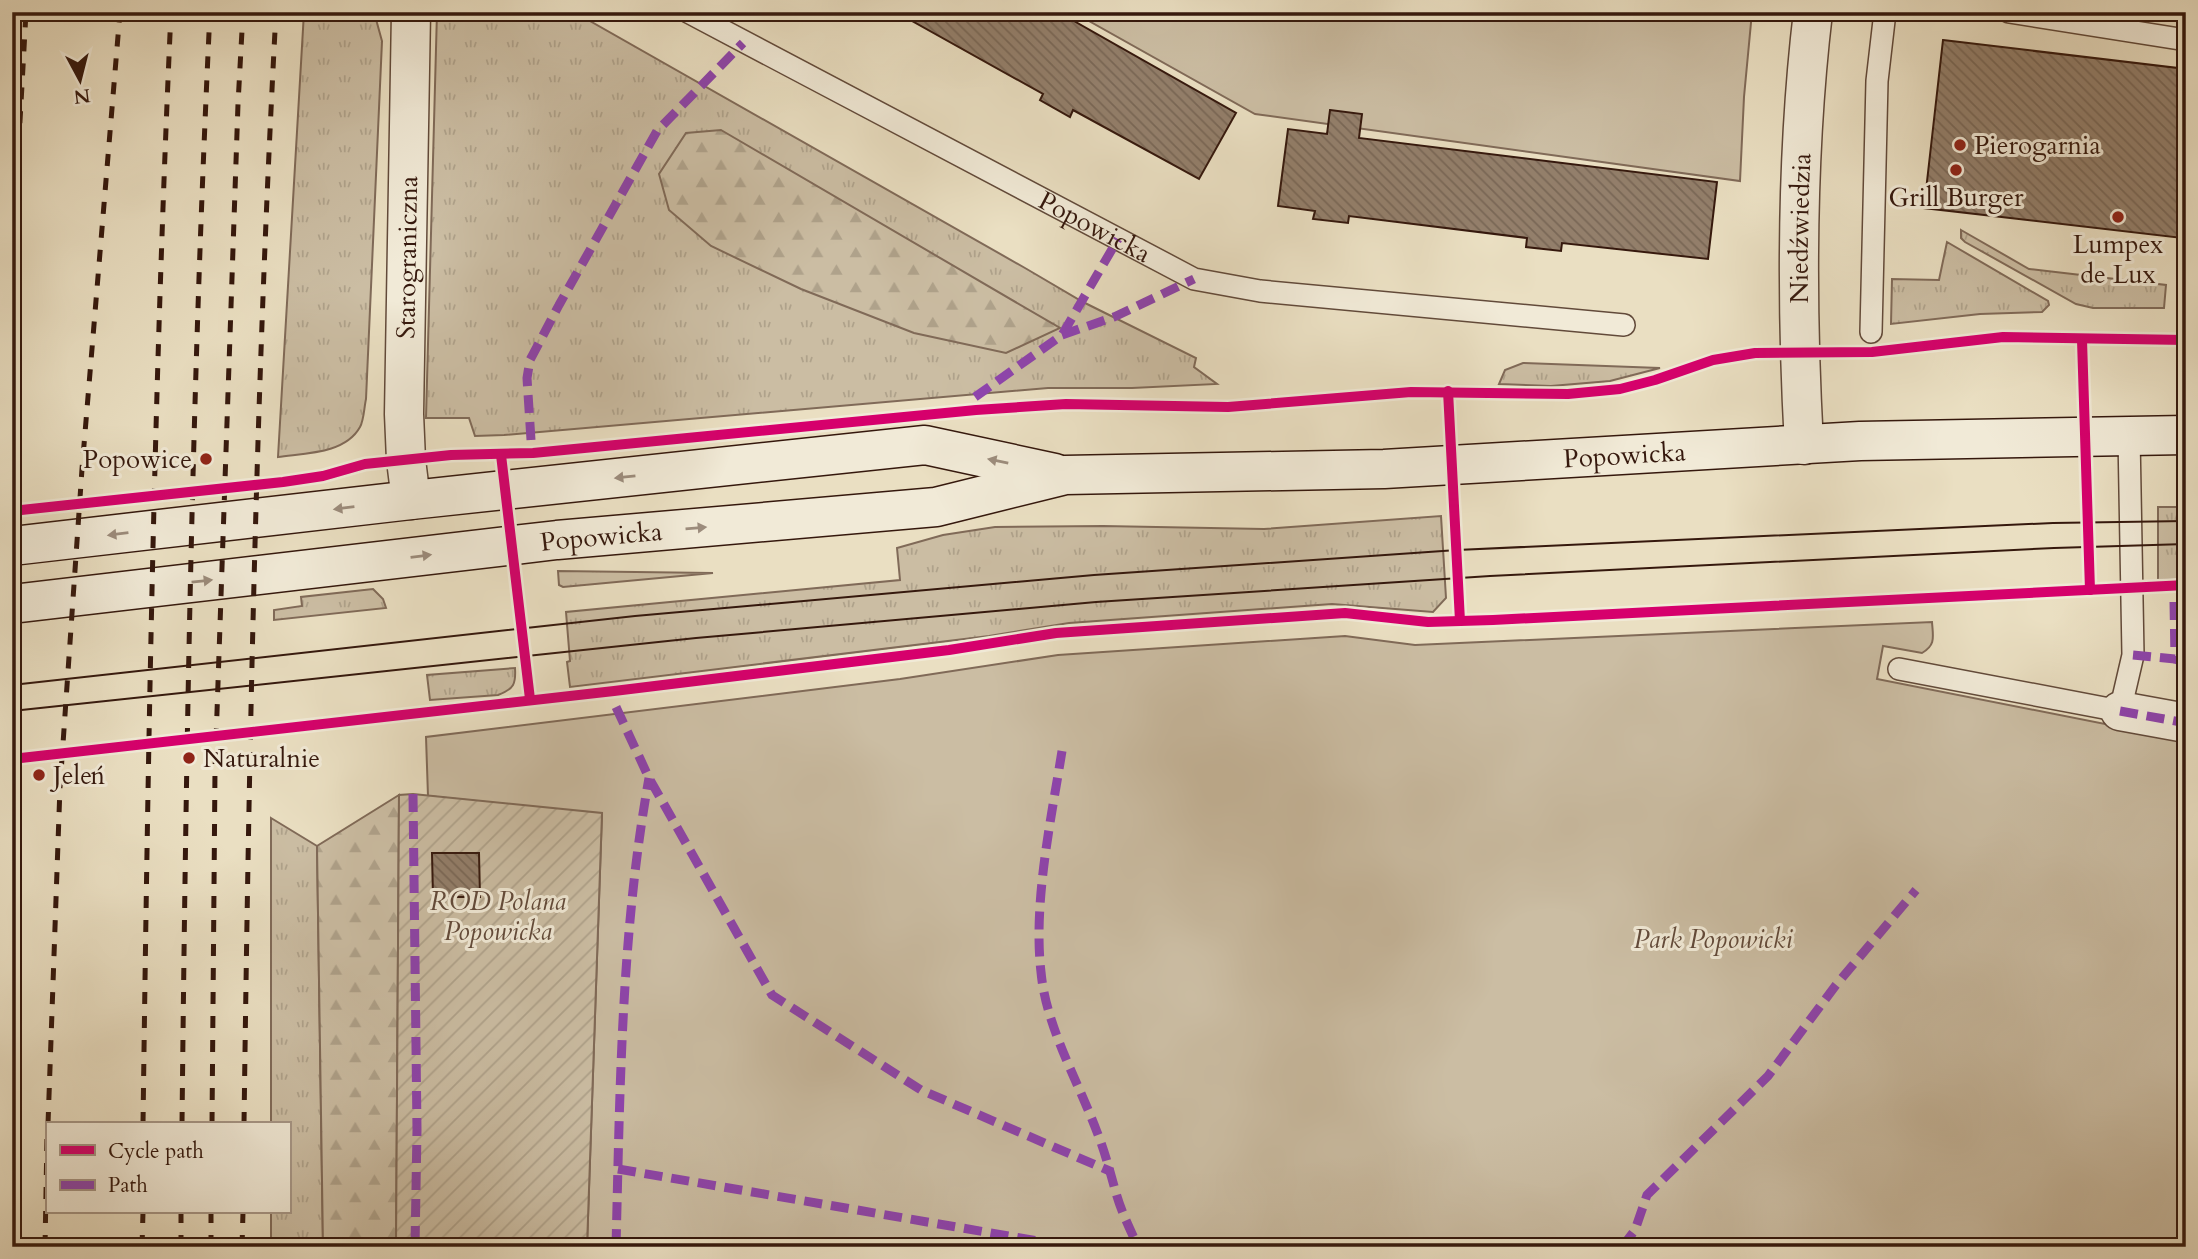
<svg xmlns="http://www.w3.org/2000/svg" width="2198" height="1259" viewBox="0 0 2198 1259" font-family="Cardo,serif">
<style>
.grass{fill:url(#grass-tufts);stroke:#806a58;stroke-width:2}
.forest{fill:url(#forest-firs);stroke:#806a58;stroke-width:2}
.park{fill:#cbbda3;stroke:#806a58;stroke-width:2}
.garden{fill:url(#garden-furrows);stroke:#806a58;stroke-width:2}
.building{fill:url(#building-back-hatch);stroke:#35180d;stroke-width:2}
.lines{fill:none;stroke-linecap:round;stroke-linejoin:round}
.lane-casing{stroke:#624a3a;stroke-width:24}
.street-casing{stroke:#624a3a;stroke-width:41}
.secondary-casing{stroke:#35180d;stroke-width:41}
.lane{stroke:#f1ead7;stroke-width:21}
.street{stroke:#f1ead7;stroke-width:38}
.secondary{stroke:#f1ead7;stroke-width:38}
.tram{stroke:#35180d;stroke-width:2}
.rail{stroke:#35180d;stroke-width:5;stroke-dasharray:12 12;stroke-linecap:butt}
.quiet{stroke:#8e44ad;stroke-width:9;stroke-dasharray:18 9;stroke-linecap:butt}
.cycleway-casing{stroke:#f1ead7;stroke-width:15}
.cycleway{stroke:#d6006c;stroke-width:10}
.oneway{fill:#9c8c7c}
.poi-dot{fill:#8f2418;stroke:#f1ead7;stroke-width:2.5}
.labels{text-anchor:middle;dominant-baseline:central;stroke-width:6;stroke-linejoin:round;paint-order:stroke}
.poi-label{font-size:26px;fill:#35180d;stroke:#f1ead7;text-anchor:start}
.street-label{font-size:26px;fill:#35180d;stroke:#f1ead7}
.park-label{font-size:26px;font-style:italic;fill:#624a3a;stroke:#f1ead7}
</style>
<defs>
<pattern id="grass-tufts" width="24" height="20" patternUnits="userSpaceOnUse" patternTransform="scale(1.75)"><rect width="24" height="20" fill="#cbbda3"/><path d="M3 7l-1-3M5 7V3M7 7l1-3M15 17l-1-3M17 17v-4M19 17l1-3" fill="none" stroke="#afa28b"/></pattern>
<pattern id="forest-firs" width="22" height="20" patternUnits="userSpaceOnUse" patternTransform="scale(1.75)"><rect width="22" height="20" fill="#cbbda3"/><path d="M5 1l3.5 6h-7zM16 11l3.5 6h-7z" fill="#afa28b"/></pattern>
<pattern id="garden-furrows" width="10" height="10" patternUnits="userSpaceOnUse" patternTransform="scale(1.75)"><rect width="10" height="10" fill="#cbbda3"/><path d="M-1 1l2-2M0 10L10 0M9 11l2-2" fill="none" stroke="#afa28b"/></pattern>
<pattern id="building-back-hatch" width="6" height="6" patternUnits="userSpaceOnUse" patternTransform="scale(1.75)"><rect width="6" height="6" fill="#937f6b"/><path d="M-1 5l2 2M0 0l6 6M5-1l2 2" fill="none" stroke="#796756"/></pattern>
</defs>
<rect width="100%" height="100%" fill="#eadfc2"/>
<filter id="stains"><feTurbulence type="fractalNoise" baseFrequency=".00286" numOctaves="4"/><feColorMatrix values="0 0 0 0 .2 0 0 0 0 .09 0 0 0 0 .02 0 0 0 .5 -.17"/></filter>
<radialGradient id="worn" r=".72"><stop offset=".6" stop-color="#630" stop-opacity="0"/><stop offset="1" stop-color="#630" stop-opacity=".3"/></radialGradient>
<g class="grass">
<path d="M304 12H374L382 41 366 399C364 408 364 420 360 427 345 454 305 453 278 457Z"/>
<polygon points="437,12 574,12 1025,268 1083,302 1196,358 1194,367 1217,384 1132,388 1048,388 504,435 475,436 469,418 426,418"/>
<polygon points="1961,230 2029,269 2166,285 2164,308 2093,308 2076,304 1965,242 1961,238"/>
<polygon points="1947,242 2048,301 2049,305 2042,312 1980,314 1891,324 1892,279 1939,280"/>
<polygon points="1523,363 1660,368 1610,381 1551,386 1499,384 1505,370"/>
<polygon points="2158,507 2186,507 2186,579 2158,580"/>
<polygon points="1441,516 1446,598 1433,612 1332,604 1069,623 989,636 570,687 567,662 570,661 566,612 900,580 897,548 943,535 995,527 1103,526 1264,529"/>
<polygon points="558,571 713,573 563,587 559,585"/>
<polygon points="373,589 383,599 386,608 274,620 274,610 302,606 301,597"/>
<path d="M515 668C516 684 514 689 498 695L430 700 427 675Z"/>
<polygon points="271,818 317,846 323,1247 271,1247 271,1212 289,1212 289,1124 271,1124"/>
</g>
<g class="forest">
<polygon points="721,130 1060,328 1006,353 914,333 801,289 711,246 669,210 659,174 686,133"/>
<polygon points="399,795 396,1247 323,1247 317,846"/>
</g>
<g class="park">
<polygon points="1073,12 1752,12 1744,97 1740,181 1255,114"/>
<path d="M1932 622C1933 637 1936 645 1922 653L1883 646 1877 679 2186 740V1247H587L602 814 428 796 426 737 900 679 1058 655 1345 636 1415 645Z"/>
</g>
<polygon class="garden" points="413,794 602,813 587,1247 396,1247 399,795"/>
<g class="building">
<polygon points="896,12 1058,12 1236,113 1199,179 1073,110 1070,117 1040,100 1043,94"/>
<polygon points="1943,40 2186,69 2186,203 2182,238 1924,208"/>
<polygon points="1330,110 1362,114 1359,138 1717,182 1708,259 1562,243 1561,251 1526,247 1527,238 1349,216 1348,223 1313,219 1315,211 1278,206 1288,129 1327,134"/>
<polygon points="432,853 479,853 480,897 433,897"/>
</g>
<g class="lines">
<defs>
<g id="lane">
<path id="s1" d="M688 12 1194 279 1260 291 1624 325"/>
<polyline points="2009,12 2186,40"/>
<polyline points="1871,332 1877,81 1885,12"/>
<polyline points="1899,669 2120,711 2133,655 2129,436"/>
</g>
<g id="street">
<path id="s2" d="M1804 445C1796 301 1796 155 1813 12"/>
<path id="s3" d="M411 500 406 460 404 414 411 12"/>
<polyline points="2120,711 2186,723"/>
</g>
<g id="secondary">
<polyline points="12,546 411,500 925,445 1055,473"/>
<path id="s4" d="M12 604 557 540 936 507 1065 475 1384 469 1860 441 2186 435"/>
</g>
</defs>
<use href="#lane" class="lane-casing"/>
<use href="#street" class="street-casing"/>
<use href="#secondary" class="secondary-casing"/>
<use href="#lane" class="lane"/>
<use href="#street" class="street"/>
<use href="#secondary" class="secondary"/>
<g class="tram">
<polyline points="12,685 635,616 1094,575 1457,550 2053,523 2186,521"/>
<polyline points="12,711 696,638 1096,602 1490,576 2054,548 2186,544"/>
</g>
<g class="rail">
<polyline points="12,267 26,12"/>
<polyline points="48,1124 60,787 82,469 120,12"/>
<path d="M143 1124C148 754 154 383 171 12"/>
<path d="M182 1124C186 753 192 383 210 12"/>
<polyline points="212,1124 215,770 238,104 243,12"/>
<path d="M244 1124C249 753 256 383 276 12"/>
<polyline points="45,1247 47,1137"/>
<polyline points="142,1247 143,1212"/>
<polyline points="181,1247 181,1212"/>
<polyline points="211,1247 211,1212"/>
<polyline points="242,1247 243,1212"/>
</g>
<g class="quiet">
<polyline points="1062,335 1114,317 1194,279"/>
<polyline points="975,397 1062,335 1118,239"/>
<polyline points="531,440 527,378 530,360 559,305 657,131 743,43"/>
<polyline points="2174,602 2175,659 2186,663"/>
<polyline points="2133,655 2175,659"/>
<polyline points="616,707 649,778 772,995 921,1090 1112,1172"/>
<polyline points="2120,711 2186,723"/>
<path d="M1062 751C1051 820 1033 903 1041 972 1046 1027 1078 1081 1097 1132 1105 1152 1110 1172 1116 1193 1121 1211 1130 1229 1138 1247"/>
<polyline points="413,794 417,1130 415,1247"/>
<polyline points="618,1169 1073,1247"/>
<path d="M616 1247C620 1090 621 932 649 778"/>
<polyline points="1622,1247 1635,1230 1647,1195 1768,1076 1836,985 1916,890"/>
</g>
<defs>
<g id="cycleway">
<polyline points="2082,340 2090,590"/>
<polyline points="1448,391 1460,621"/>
<polyline points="501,455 530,699"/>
<polyline points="12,511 283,482 323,476 365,464 451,455 533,453 976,410 1066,404 1228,407 1411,392 1568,394 1620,389 1655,380 1713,360 1755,353 1872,352 2003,337 2186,340"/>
<polyline points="12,759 614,691 949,650 1056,633 1345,613 1428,622 1493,620 2186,585"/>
</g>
</defs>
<use href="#cycleway" class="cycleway-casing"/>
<use href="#cycleway" class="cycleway"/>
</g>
<defs><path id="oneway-solid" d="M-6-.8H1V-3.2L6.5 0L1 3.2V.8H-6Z" transform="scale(1.75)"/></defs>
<g class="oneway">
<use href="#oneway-solid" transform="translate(998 461) rotate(-168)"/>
<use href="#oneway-solid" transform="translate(625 477) rotate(174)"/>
<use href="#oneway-solid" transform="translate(344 508) rotate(173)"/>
<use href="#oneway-solid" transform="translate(696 528) rotate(-5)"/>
<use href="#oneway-solid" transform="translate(118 534) rotate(173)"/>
<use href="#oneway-solid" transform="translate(421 556) rotate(-7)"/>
<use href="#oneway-solid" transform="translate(202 581) rotate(-6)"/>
</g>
<g class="poi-dot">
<circle cx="1960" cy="145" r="7"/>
<circle cx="1956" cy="170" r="7"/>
<circle cx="2118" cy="217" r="7"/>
<circle cx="206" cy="459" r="7"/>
<circle cx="189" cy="758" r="7"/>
<circle cx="39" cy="775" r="7"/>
</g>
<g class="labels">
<g class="poi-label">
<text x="1974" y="145">Pierogarnia</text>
<text x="1956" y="197" text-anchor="middle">Grill Burger</text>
<text x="2118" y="244" text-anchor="middle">Lumpex<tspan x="2118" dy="30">de Lux</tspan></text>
<text x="192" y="459" text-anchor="end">Popowice</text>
<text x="203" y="758">Naturalnie</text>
<text x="53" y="775">Jeleń</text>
</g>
<g class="street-label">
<text stroke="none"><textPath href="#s1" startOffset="460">Popowicka</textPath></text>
<text stroke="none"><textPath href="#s2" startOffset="217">Niedźwiedzia</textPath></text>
<text stroke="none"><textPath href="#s3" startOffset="243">Starograniczna</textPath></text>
<text stroke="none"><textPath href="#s4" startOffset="1622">Popowicka</textPath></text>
<text stroke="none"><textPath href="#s4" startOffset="593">Popowicka</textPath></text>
</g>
<g class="park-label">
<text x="498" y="901">ROD Polana<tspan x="498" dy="30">Popowicka</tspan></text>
<text x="1713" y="939">Park Popowicki</text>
</g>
</g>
<rect width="2198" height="1259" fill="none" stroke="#eadfc2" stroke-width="42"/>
<rect x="14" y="14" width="2170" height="1231" fill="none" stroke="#35180d" stroke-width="3.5"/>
<rect x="21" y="21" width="2156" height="1217" fill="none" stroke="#35180d" stroke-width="2"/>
<rect x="46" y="1122" width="245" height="91" fill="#f1ead7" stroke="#a69686" stroke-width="2"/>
<rect x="60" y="1145" width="35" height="10" fill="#d6006c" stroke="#a69686" stroke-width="2"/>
<text x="108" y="1158" font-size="21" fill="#35180d">Cycle path</text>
<rect x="60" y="1180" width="35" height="10" fill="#8e44ad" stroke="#a69686" stroke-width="2"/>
<text x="108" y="1192" font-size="21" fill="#35180d">Path</text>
<g transform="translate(80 80) rotate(173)" stroke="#f1ead7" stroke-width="5" paint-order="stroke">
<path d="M0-5L12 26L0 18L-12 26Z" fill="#35180d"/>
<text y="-10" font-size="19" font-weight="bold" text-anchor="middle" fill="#35180d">N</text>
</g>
<rect width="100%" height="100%" filter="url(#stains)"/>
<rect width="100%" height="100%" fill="url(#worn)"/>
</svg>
